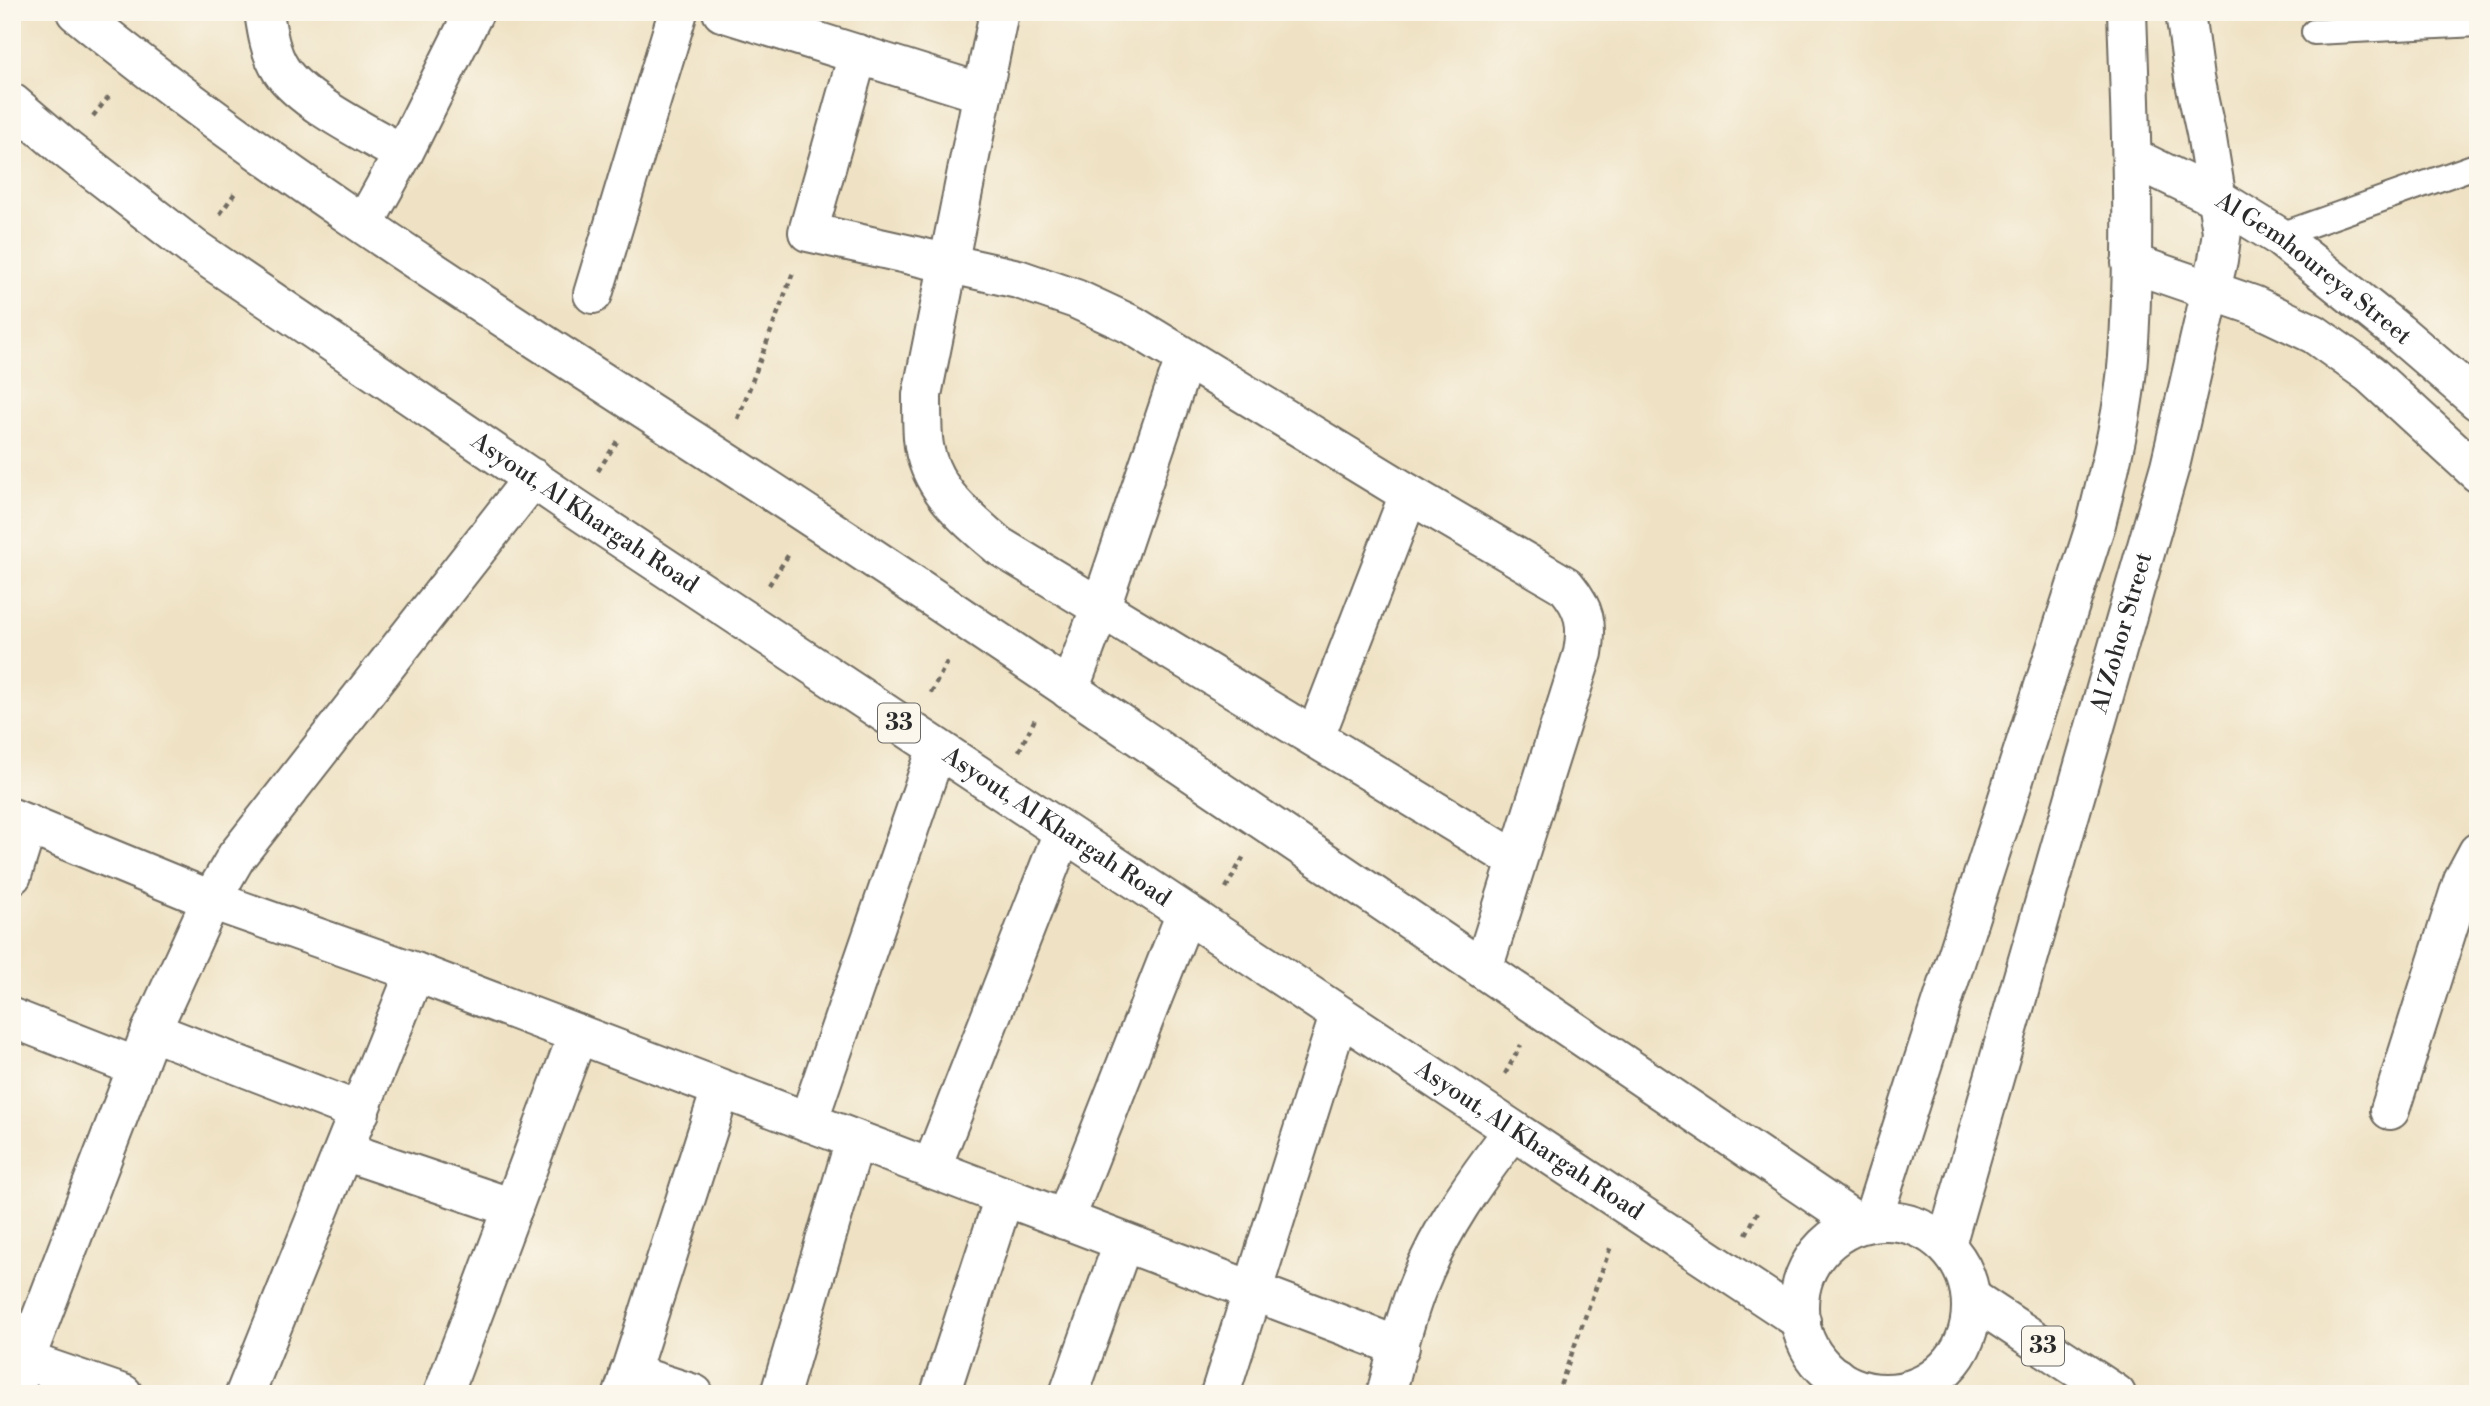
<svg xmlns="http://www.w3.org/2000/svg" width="2490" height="1406" viewBox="0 0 2490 1406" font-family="'Libre Bodoni',serif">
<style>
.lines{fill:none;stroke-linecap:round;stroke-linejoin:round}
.lane-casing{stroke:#706b61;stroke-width:28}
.street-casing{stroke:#706b61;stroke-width:42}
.highway-casing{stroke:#706b61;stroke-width:42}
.path{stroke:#706b61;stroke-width:4.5;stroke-dasharray:5 5;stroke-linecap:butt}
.lane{stroke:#fff;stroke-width:24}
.street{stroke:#fff;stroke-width:38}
.highway{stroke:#fff;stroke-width:38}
.labels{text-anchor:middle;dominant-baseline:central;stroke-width:5;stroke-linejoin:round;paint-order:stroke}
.shield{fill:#fbf7ec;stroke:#696865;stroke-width:2}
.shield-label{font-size:23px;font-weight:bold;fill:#2b2b2b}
.street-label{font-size:24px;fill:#2b2b2b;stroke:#fbf7ec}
</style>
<rect width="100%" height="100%" fill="#fbf7ec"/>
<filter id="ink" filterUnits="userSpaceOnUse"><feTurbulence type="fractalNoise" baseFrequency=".0143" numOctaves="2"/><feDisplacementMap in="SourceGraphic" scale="14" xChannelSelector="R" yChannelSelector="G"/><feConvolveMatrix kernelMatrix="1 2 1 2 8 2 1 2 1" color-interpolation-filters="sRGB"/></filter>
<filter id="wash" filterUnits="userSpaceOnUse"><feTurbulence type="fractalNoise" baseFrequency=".00686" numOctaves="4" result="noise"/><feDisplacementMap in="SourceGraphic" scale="28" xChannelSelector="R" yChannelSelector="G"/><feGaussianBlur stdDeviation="1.57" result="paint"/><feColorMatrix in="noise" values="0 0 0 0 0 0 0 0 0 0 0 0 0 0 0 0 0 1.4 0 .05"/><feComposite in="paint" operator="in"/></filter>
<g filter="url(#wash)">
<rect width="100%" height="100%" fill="#efe2c4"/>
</g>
<g filter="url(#ink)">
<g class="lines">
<defs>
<g id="lane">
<polyline points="2314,32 2478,24"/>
<polyline points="2278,236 2478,165"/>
</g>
<g id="street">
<path d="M264 12C267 32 270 53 281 70 302 102 368 134 403 154"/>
<polyline points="722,12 982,93"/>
<path d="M999 12 922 395C922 409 922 424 923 438 927 486 965 517 999 546L1516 860"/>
<path d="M858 54 808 232 1018 279 1076 299 1132 325 1409 494 1566 586C1585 609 1588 624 1583 653L1483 969"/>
<path id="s1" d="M2132 157 2218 199 2278 236 2398 332 2478 401"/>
<polyline points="364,224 403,154 474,12"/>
<polyline points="2131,263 2253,305 2314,334 2370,374 2478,473"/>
<polyline points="593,294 678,12"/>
<polyline points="1069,690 1101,606 1185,358"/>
<polyline points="1315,737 1409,494"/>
<polyline points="12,818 211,900 415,972 1400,1347"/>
<polyline points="12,875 28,824"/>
<polyline points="12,1018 137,1067"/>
<polyline points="151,1031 360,1112"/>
<polyline points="2390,1110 2463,880 2478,852"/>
<polyline points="808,1122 937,748"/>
<polyline points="344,1151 513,1208"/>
<polyline points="931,1169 1063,832"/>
<polyline points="1065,1220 1186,913"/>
<path d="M1872 1221 2096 524C2109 470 2124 414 2128 357 2136 243 2131 127 2127 12"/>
<path id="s2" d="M1946 1245 2170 466 2218 260 2222 231 2206 133 2194 78 2185 12"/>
<polyline points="12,1356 123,1394"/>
<polyline points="629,1373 694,1394"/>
<polyline points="1836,1377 1839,1394"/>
<polyline points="1902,1392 1904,1394"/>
<polyline points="12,1394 151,1031 211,900 236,857 533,478"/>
<polyline points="245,1394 415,972"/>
<polyline points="443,1394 578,1034"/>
<polyline points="623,1394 721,1089"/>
<polyline points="780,1394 855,1140"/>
<polyline points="940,1394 1004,1197"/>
<polyline points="1069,1394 1123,1243"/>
<polyline points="1220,1394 1339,1016"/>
<path d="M1386 1394C1396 1358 1404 1320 1418 1286 1441 1228 1475 1180 1513 1131"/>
</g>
<g id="highway">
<path d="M76 12C311 204 573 360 826 527 974 624 1120 724 1267 823 1464 957 1662 1090 1859 1224"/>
<path id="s3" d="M12 103 66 149 195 249 574 507 1801 1321"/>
<circle cx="1885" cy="1307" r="86"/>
<polyline points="1971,1298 2116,1394"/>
</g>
</defs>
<use href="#lane" class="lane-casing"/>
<use href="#street" class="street-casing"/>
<use href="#highway" class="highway-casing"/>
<g class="path">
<polyline points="93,116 112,93"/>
<polyline points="220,214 237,190"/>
<polyline points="738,419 794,270"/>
<polyline points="598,471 618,440"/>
<polyline points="12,511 17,515"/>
<polyline points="769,585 789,554"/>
<polyline points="931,693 948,660"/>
<polyline points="1019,751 1035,719"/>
<polyline points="1226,888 1244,856"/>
<polyline points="1505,1074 1521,1045"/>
<polyline points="1746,1234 1760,1208"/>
<polyline points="1557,1394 1611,1246"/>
</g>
<use href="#lane" class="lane"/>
<use href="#street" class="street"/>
<use href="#highway" class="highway"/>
</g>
</g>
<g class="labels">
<g class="shield">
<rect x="878" y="703.5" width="42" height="39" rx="5"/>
<rect x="2022" y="1326.5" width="42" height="39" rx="5"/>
</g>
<g class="shield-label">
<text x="899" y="723">33</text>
<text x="2043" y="1346">33</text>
</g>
<g class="street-label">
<text stroke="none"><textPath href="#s1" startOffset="214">Al Gemhoureya Street</textPath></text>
<text stroke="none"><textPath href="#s3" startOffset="705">Asyout, Al Khargah Road</textPath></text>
<text stroke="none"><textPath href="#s2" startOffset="637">Al Zohor Street</textPath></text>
<text stroke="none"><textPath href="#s3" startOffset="1272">Asyout, Al Khargah Road</textPath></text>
<text stroke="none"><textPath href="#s3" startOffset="1839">Asyout, Al Khargah Road</textPath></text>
</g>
</g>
<rect width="2490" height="1406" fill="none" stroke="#fbf7ec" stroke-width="42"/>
</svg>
